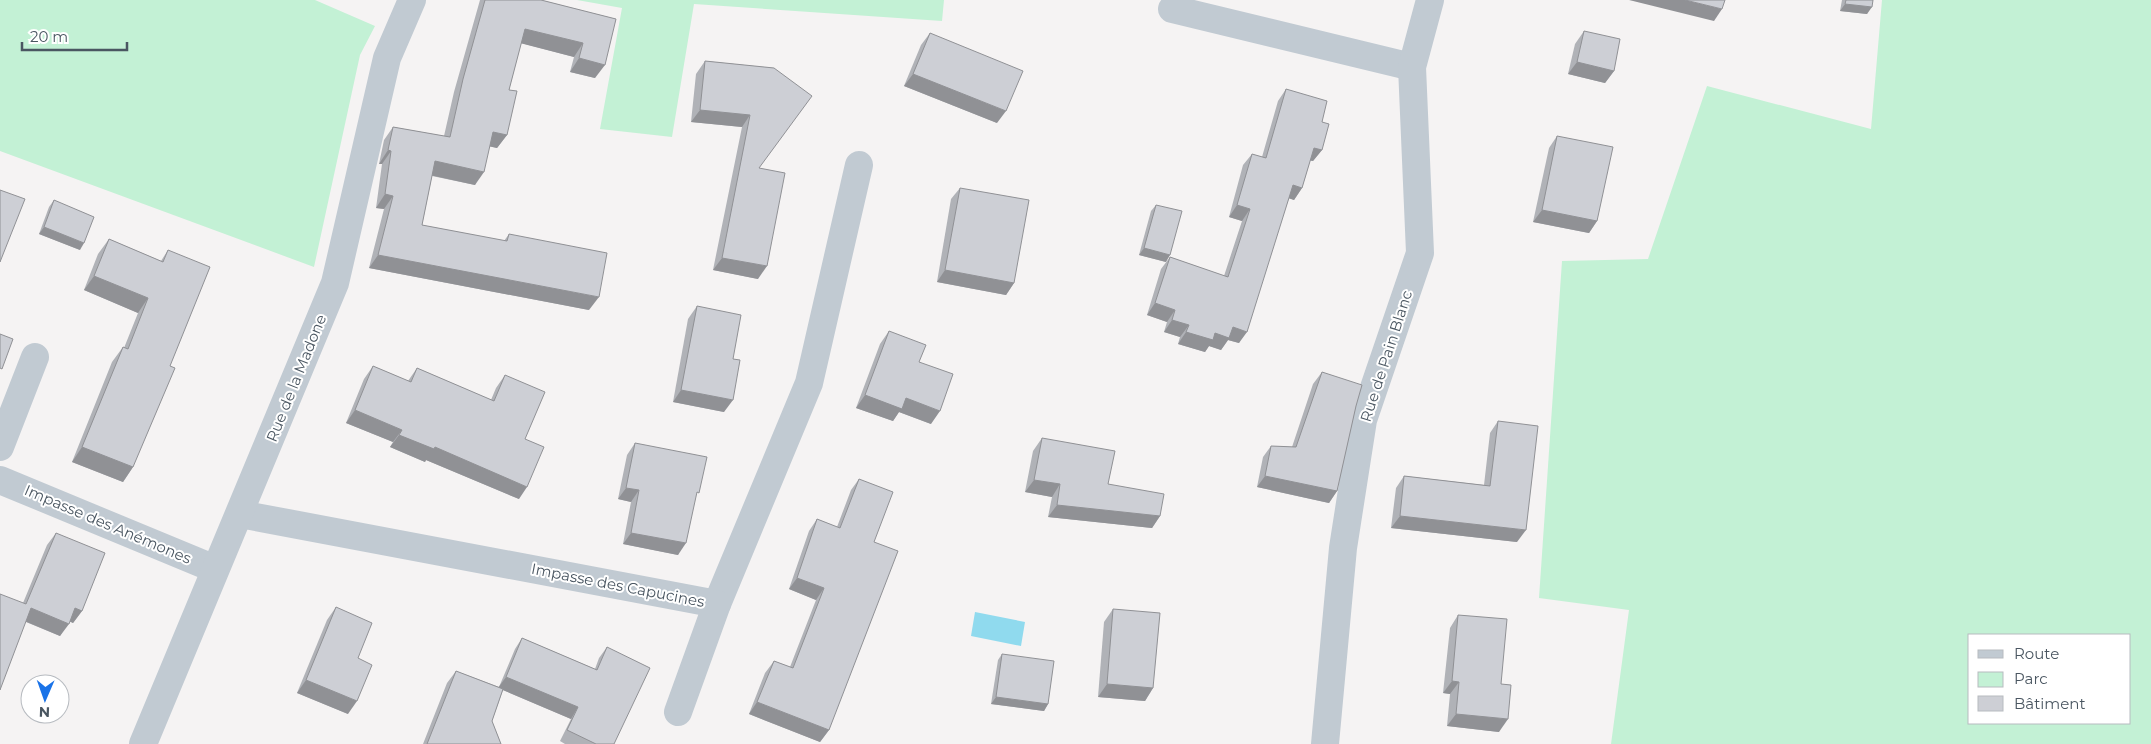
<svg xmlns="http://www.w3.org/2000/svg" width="2151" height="744" viewBox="0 0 2151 744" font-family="Montserrat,sans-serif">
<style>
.green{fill:#c3f1d5;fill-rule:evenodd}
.water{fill:#90daee}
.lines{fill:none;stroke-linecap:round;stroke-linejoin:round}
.street{stroke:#c1cad2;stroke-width:28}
.wall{fill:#b0b2b7}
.shaded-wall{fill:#909195}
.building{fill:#cdcfd5;stroke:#909195}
.labels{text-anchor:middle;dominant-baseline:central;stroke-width:4;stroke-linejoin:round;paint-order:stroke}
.street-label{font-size:15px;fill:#4a5661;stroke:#fff}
</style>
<rect width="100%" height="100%" fill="#f5f3f3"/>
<g class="green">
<polygon points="0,0 315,0 375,26 360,55 314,267 0,151"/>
<polygon points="577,0 944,0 942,21 694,4 672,137 600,129 622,8"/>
<path d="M1882 0H2151V744H1611L1629 610 1539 598 1562 261 1648 259 1707 86 1871 129ZM2130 635V723H1970V635Z"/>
</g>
<polygon class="water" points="975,612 1025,622 1021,646 971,636"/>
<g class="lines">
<g class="street">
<polyline points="1172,9 1412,67"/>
<polyline points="0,447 35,357"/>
<polyline points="0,480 215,569"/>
<polyline points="240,514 717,604 809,383 859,165"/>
<polyline points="678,712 717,604"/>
<polyline points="143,744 335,283 387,58 412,0"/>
<polyline points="1325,744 1343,548 1363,420 1420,253 1412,67 1430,0"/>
</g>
</g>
<g class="wall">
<polygon points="480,0 541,0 616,19 595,78 570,72 574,57 521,43 509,90 507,135 497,148 489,146 475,185 432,176 422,225 504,241 509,234 589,310 369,268 384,209 376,208 382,164 379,164 384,140 393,127 444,136 454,92"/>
<polygon points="1842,0 1873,0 1867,14 1840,11"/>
<polygon points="1584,31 1614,71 1605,83 1568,74 1575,44"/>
<polygon points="930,33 997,123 904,86 921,45"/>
<polygon points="705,61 774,68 759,168 758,279 713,270 742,127 691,122 696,74"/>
<polygon points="1286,89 1322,122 1322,150 1313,161 1310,161 1302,188 1294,200 1289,198 1239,343 1228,340 1221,350 1209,346 1205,352 1178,344 1180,337 1164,332 1167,322 1147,315 1161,269 1170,257 1224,276 1242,221 1229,217 1243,165 1252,154 1262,157 1278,101"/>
<polygon points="1557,136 1597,221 1589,233 1533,222 1549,148"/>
<polygon points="960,188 1014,283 1006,295 937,282 951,199"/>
<polygon points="54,200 80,250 39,234 49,207"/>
<polygon points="1156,205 1166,262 1139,255 1151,211"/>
<polygon points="109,239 161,261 168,250 170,366 133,467 123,482 72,462 112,362 123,347 124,348 138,313 84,290 98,254"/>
<polygon points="697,306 733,359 724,412 673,402 688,319"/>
<polygon points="889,331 919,362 931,424 899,412 893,421 856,408 880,344"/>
<polygon points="373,366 408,381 417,368 491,400 496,388 505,375 525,439 519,499 426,460 425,462 390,447 393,442 346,423 364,379"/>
<polygon points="1322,372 1356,406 1337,491 1329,503 1257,487 1263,457 1271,446 1292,447 1313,384"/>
<polygon points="1498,421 1517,542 1391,528 1396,488 1404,476 1484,485 1490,433"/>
<polygon points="1042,438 1108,484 1160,516 1152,528 1048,517 1052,497 1025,492 1033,451"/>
<polygon points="635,443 695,499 678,555 623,544 631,502 618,499 627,455"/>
<polygon points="859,479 874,542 829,730 820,742 749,714 765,673 774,661 790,667 816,600 789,589 809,531 817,519 837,527 851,490"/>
<polygon points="56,533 82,611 73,623 69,621 60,636 26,622 23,603 47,545"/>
<polygon points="336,607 348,714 297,693 327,620"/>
<polygon points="1113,609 1153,688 1145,701 1098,697 1104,622"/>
<polygon points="1458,615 1501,684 1499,732 1447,726 1450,694 1443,693 1450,628"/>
<polygon points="522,638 595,669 599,658 607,647 614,744 565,744 560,741 571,719 503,690 492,721 501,744 423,744 447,683 456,671 499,687 515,649"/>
<polygon points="1002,654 1048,704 1044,711 991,704 998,660"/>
</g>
<g class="shaded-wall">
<polygon points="1629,0 1685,0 1722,9 1714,21"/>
<polygon points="1845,4 1872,7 1867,14 1840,11"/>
<polygon points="525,29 583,43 574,57 516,42"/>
<polygon points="579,58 605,65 595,78 570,72"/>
<polygon points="1577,62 1614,71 1605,83 1568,74"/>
<polygon points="913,74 1006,111 997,123 904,86"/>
<polygon points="700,110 750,115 742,127 691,122"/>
<polygon points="493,132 507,135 497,148 483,145"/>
<polygon points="1314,148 1322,150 1313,161 1306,159"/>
<polygon points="388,150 391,151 382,164 379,164"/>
<polygon points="435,161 484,172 475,185 425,174"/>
<polygon points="1293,185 1302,188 1294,200 1285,197"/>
<polygon points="385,194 393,196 384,209 376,208"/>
<polygon points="1237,205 1250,209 1242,221 1229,217"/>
<polygon points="1542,210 1597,221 1589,233 1533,222"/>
<polygon points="44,227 84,243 80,250 39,234"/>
<polygon points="1144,248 1170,255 1166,262 1139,255"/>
<polygon points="378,255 599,297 589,310 369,268"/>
<polygon points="722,258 767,266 758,279 713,270"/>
<polygon points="945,270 1014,283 1006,295 937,282"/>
<polygon points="94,276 148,298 138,313 84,290"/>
<polygon points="1155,303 1175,310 1167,322 1147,315"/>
<polygon points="1172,320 1189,325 1180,337 1164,332"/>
<polygon points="1233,327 1247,332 1239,343 1228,340 1221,350 1209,346 1205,352 1178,344 1186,332 1215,333"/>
<polygon points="681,390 733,400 724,412 673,402"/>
<polygon points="865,395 906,398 940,411 931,424 899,412 893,421 856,408"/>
<polygon points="355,410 402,430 393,442 346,423"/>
<polygon points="399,435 435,447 527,487 519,499 426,460 425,462 390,447"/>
<polygon points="82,447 133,467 123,482 72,462"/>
<polygon points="1265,476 1337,491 1329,503 1257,487"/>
<polygon points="1034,480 1060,484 1052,497 1025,492"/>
<polygon points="626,488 639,490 631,502 618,499"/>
<polygon points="1057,505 1160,516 1152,528 1048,517"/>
<polygon points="1400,516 1526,530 1517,542 1391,528"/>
<polygon points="631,533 686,543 678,555 623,544"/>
<polygon points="797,578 824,588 816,600 789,589"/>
<polygon points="31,608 69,624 60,636 22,620"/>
<polygon points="75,608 82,611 73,623 67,620"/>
<polygon points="506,677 578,707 571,719 498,688"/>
<polygon points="306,680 357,701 348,714 297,693"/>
<polygon points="1452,681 1459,682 1450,694 1443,693"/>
<polygon points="1107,684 1153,688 1145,701 1098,697"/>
<polygon points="996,697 1048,704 1044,711 991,704"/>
<polygon points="757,702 829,730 820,742 749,714"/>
<polygon points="1456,714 1508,719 1499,732 1447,726"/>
</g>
<g class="building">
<polygon points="485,0 541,0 616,19 605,65 579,58 583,43 525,29 509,90 517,91 507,135 493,132 484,172 435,161 422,225 507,241 509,234 607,253 599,297 378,255 393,196 385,194 391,151 388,150 393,127 450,137 463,79"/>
<polygon points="1685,0 1725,0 1722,9"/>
<polygon points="1846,0 1873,0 1872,7 1845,4"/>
<polygon points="1584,31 1620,39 1614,71 1577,62"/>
<polygon points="930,33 1023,71 1006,111 913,74"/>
<polygon points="705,61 774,68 812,96 759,168 785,173 767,266 722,258 750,115 700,110"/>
<polygon points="1286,89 1327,101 1322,122 1329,124 1322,150 1314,148 1302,188 1293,185 1247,332 1233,327 1229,338 1215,333 1213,340 1186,332 1189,325 1172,320 1175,310 1155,303 1170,257 1228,277 1250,209 1237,205 1252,154 1266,158"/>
<polygon points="1557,136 1613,147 1597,221 1542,210"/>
<polygon points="960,188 1029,200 1014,283 945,270"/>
<polygon points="0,190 25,199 0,262"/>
<polygon points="54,200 94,217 84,243 44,227"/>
<polygon points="1156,205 1182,211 1170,255 1144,248"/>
<polygon points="109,239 163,262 168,250 210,267 170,366 175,368 133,467 82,447 123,347 128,349 148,298 94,276"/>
<polygon points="697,306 741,315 733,359 740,360 733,400 681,390"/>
<polygon points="889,331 926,345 919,362 953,374 940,411 906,398 902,409 865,395"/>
<polygon points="0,334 13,339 2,369 0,368"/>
<polygon points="373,366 411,382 417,368 494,401 505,375 545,392 525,439 544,447 527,487 435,447 434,449 399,435 402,430 355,410"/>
<polygon points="1322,372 1362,385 1356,406 1337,491 1265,476 1271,446 1296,447"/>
<polygon points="1498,421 1538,426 1526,530 1400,516 1404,476 1490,486"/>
<polygon points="1042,438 1115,451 1108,484 1164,494 1160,516 1057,505 1060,484 1034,480"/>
<polygon points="635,443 707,457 699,493 697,492 686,543 631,533 639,490 626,488"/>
<polygon points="859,479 893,492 874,542 898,551 829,730 757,702 774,661 793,668 824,588 797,578 817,519 840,528"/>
<polygon points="56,533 105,553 82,611 75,608 69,624 31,608 0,690 0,594 26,604"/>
<polygon points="336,607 372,623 358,658 372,665 357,701 306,680"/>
<polygon points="1113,609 1160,613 1153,688 1107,684"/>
<polygon points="1458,615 1507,619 1501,684 1511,685 1508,719 1456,714 1459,682 1452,681"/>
<polygon points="522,638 597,670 607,647 650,668 614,744 596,744 567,730 578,707 506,677"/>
<polygon points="1002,654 1054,661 1048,704 996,697"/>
<polygon points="456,671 503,689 492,721 501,744 427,744"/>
</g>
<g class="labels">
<g class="street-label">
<text transform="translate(1386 356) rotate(-72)">Rue de Pain Blanc</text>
<text transform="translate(296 378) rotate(-68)">Rue de la Madone</text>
<text transform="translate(108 524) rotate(23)">Impasse des Anémones</text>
<text transform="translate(618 585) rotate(11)">Impasse des Capucines</text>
</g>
</g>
<rect x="1968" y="634" width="162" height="90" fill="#ffffff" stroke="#b7bbc0"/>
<rect x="1978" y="650" width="25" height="8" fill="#c1cad2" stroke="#b7bbc0"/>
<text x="2014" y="659" font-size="15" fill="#4a5661">Route</text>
<rect x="1978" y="672" width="25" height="15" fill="#c3f1d5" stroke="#b7bbc0"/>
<text x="2014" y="684" font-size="15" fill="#4a5661">Parc</text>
<rect x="1978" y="696" width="25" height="15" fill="#cdcfd5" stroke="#b7bbc0"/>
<text x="2014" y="709" font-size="15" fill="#4a5661">Bâtiment</text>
<g transform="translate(45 699) rotate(182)"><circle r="24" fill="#ffffff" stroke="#b7bbc0"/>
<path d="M0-4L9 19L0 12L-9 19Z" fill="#1a73e8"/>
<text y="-8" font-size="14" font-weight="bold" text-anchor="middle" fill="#4a5661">N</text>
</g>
<path d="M22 42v8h105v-8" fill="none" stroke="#4a5661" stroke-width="2.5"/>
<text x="30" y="42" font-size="15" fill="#4a5661" stroke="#ffffff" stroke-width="4" paint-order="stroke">20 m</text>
</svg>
